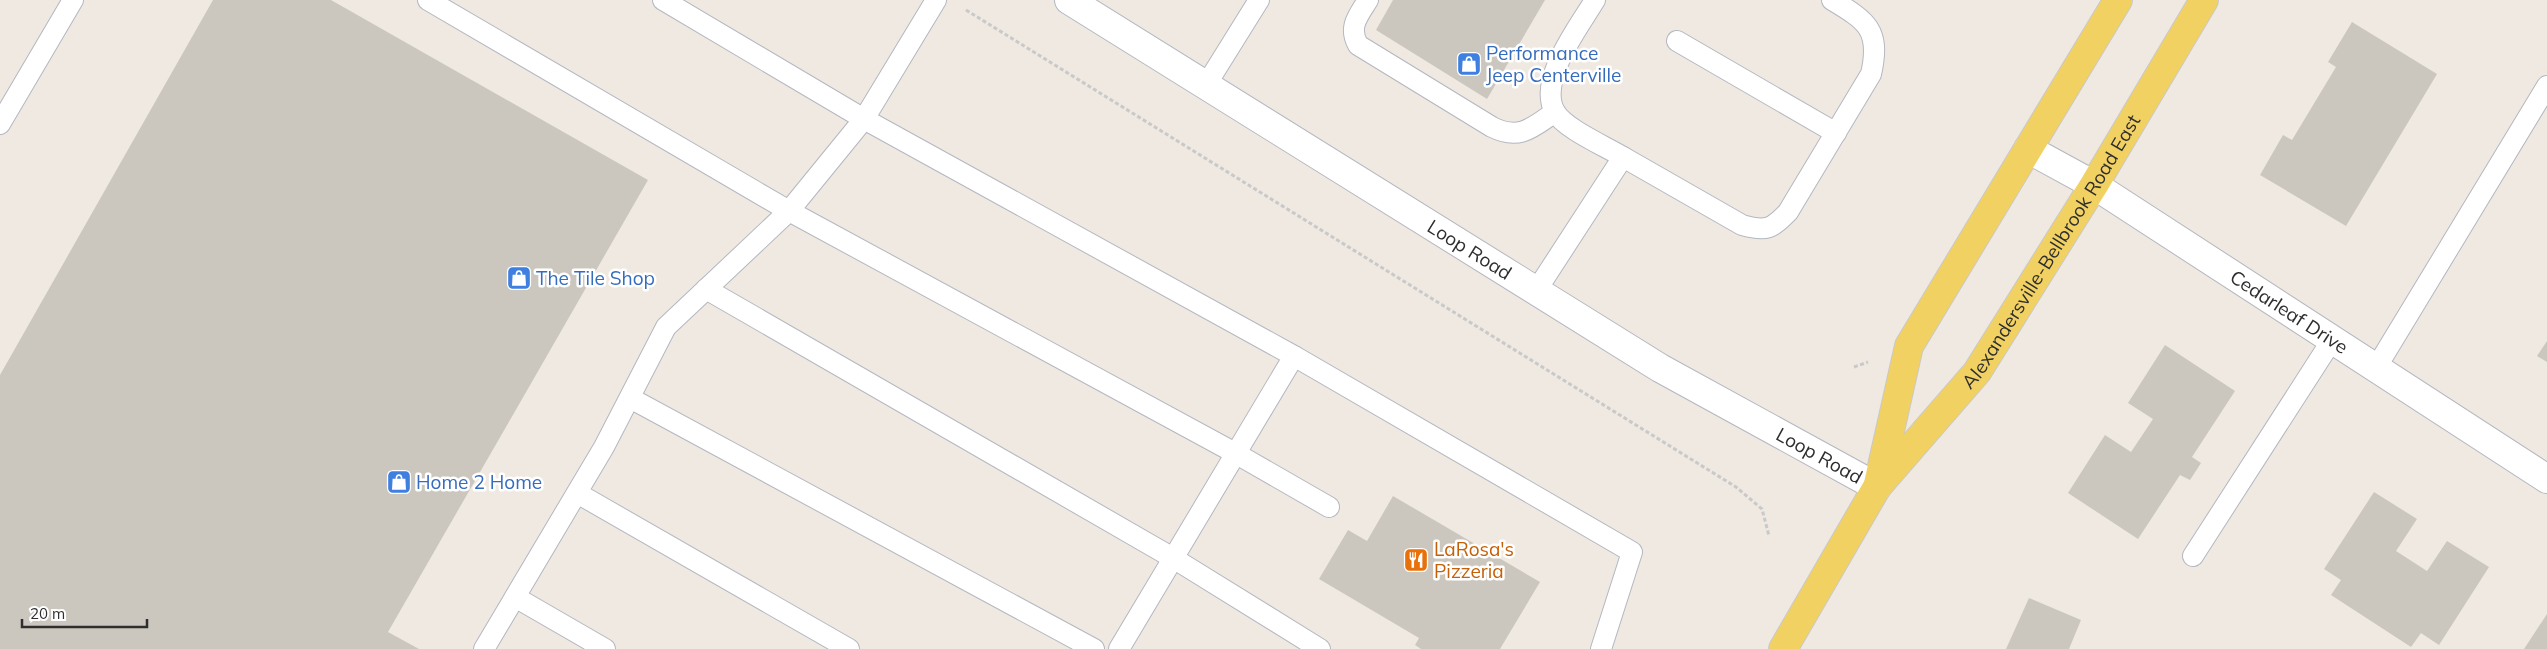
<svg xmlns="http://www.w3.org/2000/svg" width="2547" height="649" viewBox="0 0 2547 649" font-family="Mulish,sans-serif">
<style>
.building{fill:#cbc7bf}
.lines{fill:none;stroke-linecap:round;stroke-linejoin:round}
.lane-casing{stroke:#b4b7c1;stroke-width:22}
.street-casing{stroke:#b4b7c1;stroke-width:30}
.secondary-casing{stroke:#b4b7c1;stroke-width:30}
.primary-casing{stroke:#c9c9c9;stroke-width:30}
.path{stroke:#c9c9c9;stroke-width:3;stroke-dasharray:4 2.5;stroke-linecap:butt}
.lane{stroke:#fff;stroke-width:20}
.street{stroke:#fff;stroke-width:28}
.secondary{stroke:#fff;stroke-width:28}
.primary{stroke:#f2d163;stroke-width:28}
.labels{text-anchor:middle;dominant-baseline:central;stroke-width:5;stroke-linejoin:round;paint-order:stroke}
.shop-label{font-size:19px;fill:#366cbe;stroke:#fff;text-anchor:start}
.street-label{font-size:19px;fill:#2e2e2e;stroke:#fff}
.food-label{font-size:19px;fill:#c56008;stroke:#fff;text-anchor:start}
</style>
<rect width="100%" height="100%" fill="#efe9e1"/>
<g class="building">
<polygon points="213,0 331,0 648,180 388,632 419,649 0,649 0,375"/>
<polygon points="1393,0 1545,0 1487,99 1376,30"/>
<polygon points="2352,22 2437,74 2346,226 2260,175 2283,135 2292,140 2336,67 2328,62"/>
<polygon points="2547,341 2547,362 2537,356"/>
<polygon points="2165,345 2235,391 2192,457 2201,463 2190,480 2180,475 2138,539 2068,493 2105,435 2131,452 2153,419 2128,403"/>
<polygon points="2374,492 2417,519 2396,551 2427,571 2447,541 2489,567 2439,645 2421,633 2411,647 2331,595 2341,580 2324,569"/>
<polygon points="1393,496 1540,582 1500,649 1421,649 1415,645 1419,638 1319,579 1348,530 1367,541"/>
<polygon points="2029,598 2081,620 2069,649 2006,649"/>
<polygon points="2547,614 2547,649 2524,649"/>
</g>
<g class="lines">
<defs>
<g id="lane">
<polyline points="428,0 789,211 1235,453 1329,507"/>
<polyline points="663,0 864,119 1294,356 1119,649"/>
<path d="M1368 0C1358 16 1348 27 1358 45L1492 127C1520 141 1533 127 1555 112"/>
<path d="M1595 0C1579 27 1537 80 1555 112 1565 129 1605 146 1623 157"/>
<polyline points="1677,41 1836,133"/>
<polyline points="1206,85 1259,0"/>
<polyline points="0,124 73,0"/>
<polyline points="706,289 1173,558 1320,649"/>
<path d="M1536 291 1623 157 1742 225C1766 232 1772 229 1788 212L1871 74C1881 30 1867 21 1832 0"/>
<polyline points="1294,356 1632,552 1601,649"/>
<polyline points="2376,368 2547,86"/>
<polyline points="630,398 1094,649"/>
<polyline points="577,493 849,649"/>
<polyline points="2193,556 2332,340"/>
<polyline points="515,597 605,649"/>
<polyline points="484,649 604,447 666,327 789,211 864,119 936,0"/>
</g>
<g id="street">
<path id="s1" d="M2028 149 2094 185 2547 479"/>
</g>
<g id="secondary">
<path id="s2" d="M1069 0 1660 368 1877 487"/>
</g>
<g id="primary">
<polyline points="1878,484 1909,346 2118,0"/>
<path id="s3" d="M1783 649 1877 487 1977 372 2094 185 2204 0"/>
</g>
</defs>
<use href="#lane" class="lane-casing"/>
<use href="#street" class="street-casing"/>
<use href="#secondary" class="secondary-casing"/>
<use href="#primary" class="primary-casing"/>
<g class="path">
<polyline points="966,10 1736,487 1762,509 1769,536"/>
<polyline points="1854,367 1868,362"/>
</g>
<use href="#lane" class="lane"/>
<use href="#street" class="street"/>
<use href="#secondary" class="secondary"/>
<use href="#primary" class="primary"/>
</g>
<defs>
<symbol id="shop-square" viewBox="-11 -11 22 22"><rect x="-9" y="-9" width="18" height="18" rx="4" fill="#3f7fe0" stroke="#fff"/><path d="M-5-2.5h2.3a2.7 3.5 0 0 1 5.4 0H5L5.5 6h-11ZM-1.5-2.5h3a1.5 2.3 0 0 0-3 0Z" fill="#fff"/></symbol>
<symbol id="restaurant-square" viewBox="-11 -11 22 22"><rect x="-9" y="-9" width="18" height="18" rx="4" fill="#e8710a" stroke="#fff"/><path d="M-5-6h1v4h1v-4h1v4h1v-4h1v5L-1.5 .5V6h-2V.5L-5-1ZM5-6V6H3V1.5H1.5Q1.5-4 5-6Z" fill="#fff"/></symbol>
</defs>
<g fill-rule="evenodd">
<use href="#shop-square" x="1455" y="50" width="28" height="28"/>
<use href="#shop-square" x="505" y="264" width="28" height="28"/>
<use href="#shop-square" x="385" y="468" width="28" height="28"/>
<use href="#restaurant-square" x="1402" y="546" width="28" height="28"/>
</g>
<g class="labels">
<g class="shop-label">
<text x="1486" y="53">Performance<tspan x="1486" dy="22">Jeep Centerville</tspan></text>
<text x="536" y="278">The Tile Shop</text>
<text x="416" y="482">Home 2 Home</text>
</g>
<g class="street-label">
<text stroke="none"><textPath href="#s2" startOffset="472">Loop Road</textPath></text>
<text stroke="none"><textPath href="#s3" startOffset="481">Alexandersville-Bellbrook Road East</textPath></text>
<text stroke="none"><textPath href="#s1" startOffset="308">Cedarleaf Drive</textPath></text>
<text stroke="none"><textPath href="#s2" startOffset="878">Loop Road</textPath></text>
</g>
<g class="food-label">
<text x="1434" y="549">LaRosa's<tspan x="1434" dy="22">Pizzeria</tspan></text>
</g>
</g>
<path d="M22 619v8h125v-8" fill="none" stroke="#2e2e2e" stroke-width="2.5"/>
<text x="30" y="619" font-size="15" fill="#2e2e2e" stroke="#ffffff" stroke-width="4" paint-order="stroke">20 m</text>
</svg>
